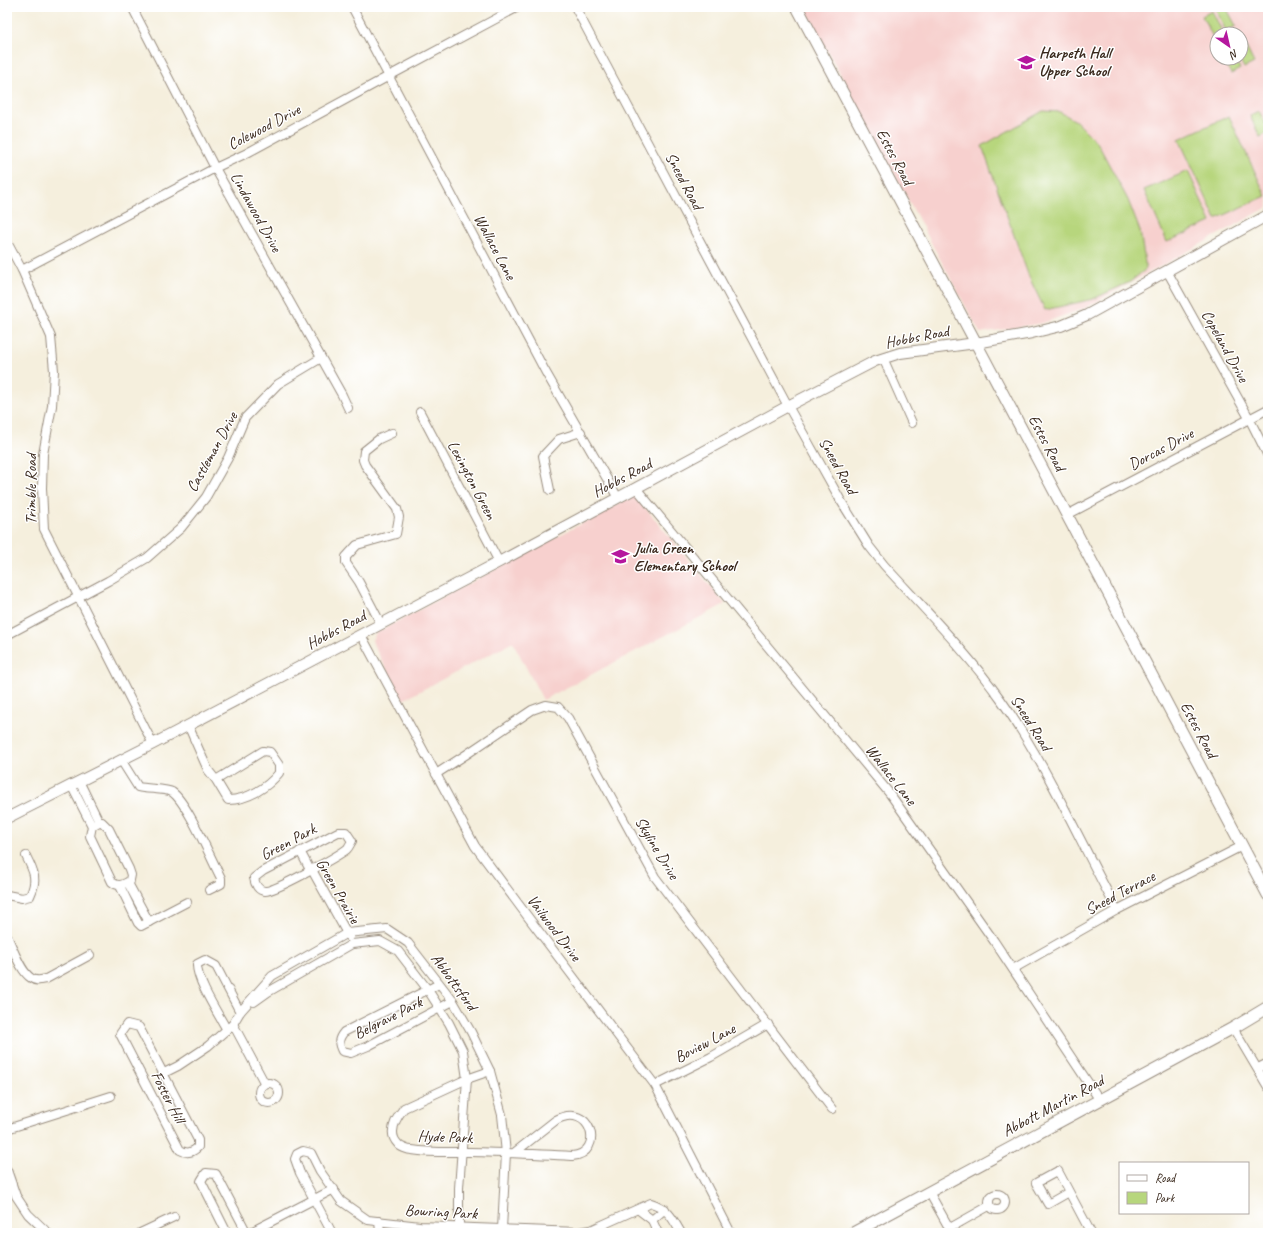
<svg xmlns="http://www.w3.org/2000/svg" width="1275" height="1240" viewBox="0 0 1275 1240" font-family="Caveat,sans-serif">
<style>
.built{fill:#f7d0ce;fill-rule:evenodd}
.green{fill:#b7d67d;stroke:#79804e}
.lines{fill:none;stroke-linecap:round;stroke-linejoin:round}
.minor-casing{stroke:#988c7e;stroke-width:10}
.tertiary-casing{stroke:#988c7e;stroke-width:12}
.secondary-casing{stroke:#988c7e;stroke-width:13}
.minor{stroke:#fff;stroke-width:8}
.tertiary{stroke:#fff;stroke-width:10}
.secondary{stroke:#fff;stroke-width:11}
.labels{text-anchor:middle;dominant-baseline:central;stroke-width:3;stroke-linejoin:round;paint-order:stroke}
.poi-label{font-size:16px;font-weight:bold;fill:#3b2a1e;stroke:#fff;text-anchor:start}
.street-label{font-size:16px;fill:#3b2a1e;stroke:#fff}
</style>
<rect width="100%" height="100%" fill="#fff"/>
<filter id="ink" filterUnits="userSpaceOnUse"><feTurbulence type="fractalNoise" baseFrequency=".025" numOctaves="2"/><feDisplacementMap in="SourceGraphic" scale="8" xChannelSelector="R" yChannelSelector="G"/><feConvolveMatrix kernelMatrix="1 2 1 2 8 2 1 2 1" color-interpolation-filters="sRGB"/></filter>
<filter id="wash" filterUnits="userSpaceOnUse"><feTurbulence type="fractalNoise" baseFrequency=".012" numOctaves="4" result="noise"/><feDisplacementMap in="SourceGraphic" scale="16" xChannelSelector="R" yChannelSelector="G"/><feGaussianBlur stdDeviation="0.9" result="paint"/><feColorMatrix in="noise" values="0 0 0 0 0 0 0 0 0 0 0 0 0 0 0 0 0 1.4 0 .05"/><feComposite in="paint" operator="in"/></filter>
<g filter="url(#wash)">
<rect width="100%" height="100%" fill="#f5efdd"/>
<g class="built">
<path d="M804 7H1268V207L1085 308 1043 323 980 333ZM1217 34H1241V58H1217Z"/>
<polygon points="635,495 725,604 543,700 513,642 403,700 374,646 372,640 376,633"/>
</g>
<g class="green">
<polygon points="1221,7 1226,7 1236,26 1226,31 1216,10"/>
<polygon points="1212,11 1223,33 1217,34 1217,35 1213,37 1202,16"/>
<polygon points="1243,41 1254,63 1244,68 1239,58 1241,58 1241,42"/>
<polygon points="1223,58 1235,58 1240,69 1231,74"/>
<polygon points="1043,111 1060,112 1076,121 1097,142 1128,200 1140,231 1146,269 1130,282 1093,299 1045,310 1029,277 982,146"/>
<polygon points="1259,111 1268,128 1268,133 1260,137 1250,116"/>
<polygon points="1229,116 1266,196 1216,219 1179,139"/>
<polygon points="1188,171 1211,222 1167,242 1144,190"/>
</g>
</g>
<g filter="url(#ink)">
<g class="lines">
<defs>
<g id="minor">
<polyline points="132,7 215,168 342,395 348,408"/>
<polyline points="352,7 545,371 618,498"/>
<path d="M575 7 788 406 841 501 869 546 884 565C924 609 967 652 1001 700 1047 765 1079 840 1117 910"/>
<polyline points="7,242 22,270 51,337 54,371 52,406 43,454 42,488 44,529 153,744"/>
<polyline points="22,270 215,168 247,153 389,76 518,7"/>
<polyline points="1167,271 1249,418 1268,456"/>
<polyline points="883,358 912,423"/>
<polyline points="420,412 499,562"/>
<polyline points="636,488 890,794 994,941 1099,1099"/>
<polyline points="550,490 543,456 559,439 581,432"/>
<polyline points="1067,515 1268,409"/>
<polyline points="381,624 359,582 346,563 346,557 357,545 396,534 399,517 397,509 365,465 363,460 364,451 379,439 392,433"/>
<polyline points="7,635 108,581 147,558 181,528 206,497 228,458 245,418 278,384 321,358"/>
<polyline points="361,635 475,846 528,917 655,1085 731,1233"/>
<path d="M188 725 208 770 216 780 263 751 270 752 279 765V773C267 788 247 800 228 800L216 780"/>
<path d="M121 760 138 787C147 789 167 789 172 792 187 802 211 859 221 878V884L209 890"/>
<polyline points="436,774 467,754 532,710 546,705 558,707 568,718 655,877 832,1109"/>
<polyline points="79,781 99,822"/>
<polyline points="71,785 92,826"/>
<path d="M338 832H346L352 841C350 844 349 847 347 849 338 856 274 892 265 891 258 891 255 884 254 878L263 871Z"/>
<polyline points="300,851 309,868 312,870 349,937"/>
<path d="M130 881C123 884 119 888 112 882L90 836 92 826 99 822H102L109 829 129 869 131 875 129 885 149 922"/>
<polyline points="120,886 138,923 141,926 187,902"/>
<path d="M7 895 22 898 30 896C38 879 34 872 26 856"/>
<path d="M7 936C13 948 20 971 31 978 36 982 41 980 46 979L90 955"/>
<polyline points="1013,969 1117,910 1242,846"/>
<path d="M439 984 344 1032C338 1039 338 1043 342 1051L351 1053 368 1046 453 1001"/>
<polyline points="254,1002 268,992 352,944 380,941 398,951 428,990 449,1023 463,1051 467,1079 459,1188 459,1232"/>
<path d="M127 1024 139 1027 198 1140V1147C192 1153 187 1154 180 1150L120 1034Z"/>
<polyline points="233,1024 265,1084"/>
<polyline points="1233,1028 1268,1087"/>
<path d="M227 1030C219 1015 196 980 197 964L205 960 216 966 240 1012"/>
<polyline points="1258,1068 1268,1063"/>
<path d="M490 1071 467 1079 404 1108C396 1118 387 1133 398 1144 400 1147 408 1150 412 1150 431 1153 451 1152 470 1152 504 1153 538 1154 572 1156 606 1153 591 1101 556 1120L514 1153"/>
<polyline points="164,1073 178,1066 208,1046 233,1024 240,1012 272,976 347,933 387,929 408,943 453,1001 471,1032 490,1071 502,1115 506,1153 502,1229 503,1233"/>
<circle cx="269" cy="1093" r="10"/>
<polyline points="655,1085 711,1057 768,1024"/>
<polyline points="7,1129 111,1096"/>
<polyline points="7,1170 16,1196 28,1214 48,1233"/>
<polyline points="929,1192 952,1233"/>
<polyline points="1069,1192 1048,1204 1036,1183 1058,1171 1091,1233"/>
<circle cx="997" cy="1202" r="8"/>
<polyline points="639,1210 652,1220 658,1233"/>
<polyline points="652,1220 665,1209"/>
<polyline points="379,1221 380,1233"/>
<polyline points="950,1228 989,1206"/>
<polyline points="140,1233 174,1217"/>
<polyline points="227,1233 201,1181 206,1173 216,1174 247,1233"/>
<polyline points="249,1233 334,1189"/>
<path d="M332 1233 300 1173 295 1159 297 1154 303 1151 311 1153 320 1171 341 1201 368 1220 420 1226 579 1232 591 1230 651 1203C668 1208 673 1219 681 1233"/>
</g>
<polyline id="tertiary" points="7,818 153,744 499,562 788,406 875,361 900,353 976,343 1032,333 1061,326 1087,315 1268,215"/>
<g id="secondary">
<polyline points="797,7 976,343 1268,895"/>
<polyline points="853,1233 1233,1028 1268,1007"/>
</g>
</defs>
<use href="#minor" class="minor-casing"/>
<use href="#tertiary" class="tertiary-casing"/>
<use href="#secondary" class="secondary-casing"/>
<use href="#minor" class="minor"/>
<use href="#tertiary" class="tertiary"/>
<use href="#secondary" class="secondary"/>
</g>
</g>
<defs>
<symbol id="school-bare" viewBox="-9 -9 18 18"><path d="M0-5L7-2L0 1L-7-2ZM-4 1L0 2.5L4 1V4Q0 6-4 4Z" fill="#b5179e" stroke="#fff" stroke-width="2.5" paint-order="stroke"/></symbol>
</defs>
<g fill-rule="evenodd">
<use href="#school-bare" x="1014" y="50" width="25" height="25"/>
<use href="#school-bare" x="608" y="544" width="25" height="25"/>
</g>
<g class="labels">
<g class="poi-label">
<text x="1039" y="53">Harpeth Hall<tspan x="1039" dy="18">Upper School</tspan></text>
<text x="634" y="548">Julia Green<tspan x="634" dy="18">Elementary School</tspan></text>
</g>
<g class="street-label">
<text transform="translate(264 127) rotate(-28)">Colewood Drive</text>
<text transform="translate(895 157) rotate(62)">Estes Road</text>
<text transform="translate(684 181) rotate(62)">Sneed Road</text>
<text transform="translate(256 212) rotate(61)">Lindawood Drive</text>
<text transform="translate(495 247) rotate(62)">Wallace Lane</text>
<text transform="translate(917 337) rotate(-11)">Hobbs Road</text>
<text transform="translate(1225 346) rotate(61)">Copeland Drive</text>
<text transform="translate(1047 443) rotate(62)">Estes Road</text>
<text transform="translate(1161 449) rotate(-28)">Dorcas Drive</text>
<text transform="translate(212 452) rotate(-61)">Castleman Drive</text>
<text transform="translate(838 466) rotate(61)">Sneed Road</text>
<text transform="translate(622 478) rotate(-28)">Hobbs Road</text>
<text transform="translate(472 480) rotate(62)">Lexington Green</text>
<text transform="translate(31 489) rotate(-90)">Trimble Road</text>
<text transform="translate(336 630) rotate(-28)">Hobbs Road</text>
<text transform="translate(1031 723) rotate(58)">Sneed Road</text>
<text transform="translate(1199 730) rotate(62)">Estes Road</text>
<text transform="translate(891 775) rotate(52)">Wallace Lane</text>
<text transform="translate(288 842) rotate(-28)">Green Park</text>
<text transform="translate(657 848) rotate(59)">Skyline Drive</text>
<text transform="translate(338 891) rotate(60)">Green Prairie</text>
<text transform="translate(1120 893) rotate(-28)">Sneed Terrace</text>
<text transform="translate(554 928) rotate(53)">Vailwood Drive</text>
<text transform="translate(454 982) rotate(54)">Abbottsford</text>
<text transform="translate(388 1018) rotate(-27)">Belgrave Park</text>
<text transform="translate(705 1043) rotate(-28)">Boview Lane</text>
<text transform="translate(168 1097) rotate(63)">Foster Hill</text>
<text transform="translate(1053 1106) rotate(-28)">Abbott Martin Road</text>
<text transform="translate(445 1137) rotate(2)">Hyde Park</text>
<text transform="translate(441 1212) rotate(3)">Bowring Park</text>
</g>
</g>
<rect width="1275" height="1240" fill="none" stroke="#fff" stroke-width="24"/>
<rect x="1119" y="1162" width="130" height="52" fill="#ffffff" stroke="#b1aaa5"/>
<rect x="1127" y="1175" width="20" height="6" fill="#ffffff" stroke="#b1aaa5"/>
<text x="1155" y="1182" font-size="12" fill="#3b2a1e">Road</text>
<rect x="1127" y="1192" width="20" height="12" fill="#b7d67d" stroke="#b1aaa5"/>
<text x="1155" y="1202" font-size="12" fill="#3b2a1e">Park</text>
<g transform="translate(1229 46) rotate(146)"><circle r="19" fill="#ffffff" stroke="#b1aaa5"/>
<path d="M0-3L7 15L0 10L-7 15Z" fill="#b5179e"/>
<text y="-6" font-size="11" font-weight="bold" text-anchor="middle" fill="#3b2a1e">N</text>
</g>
</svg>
